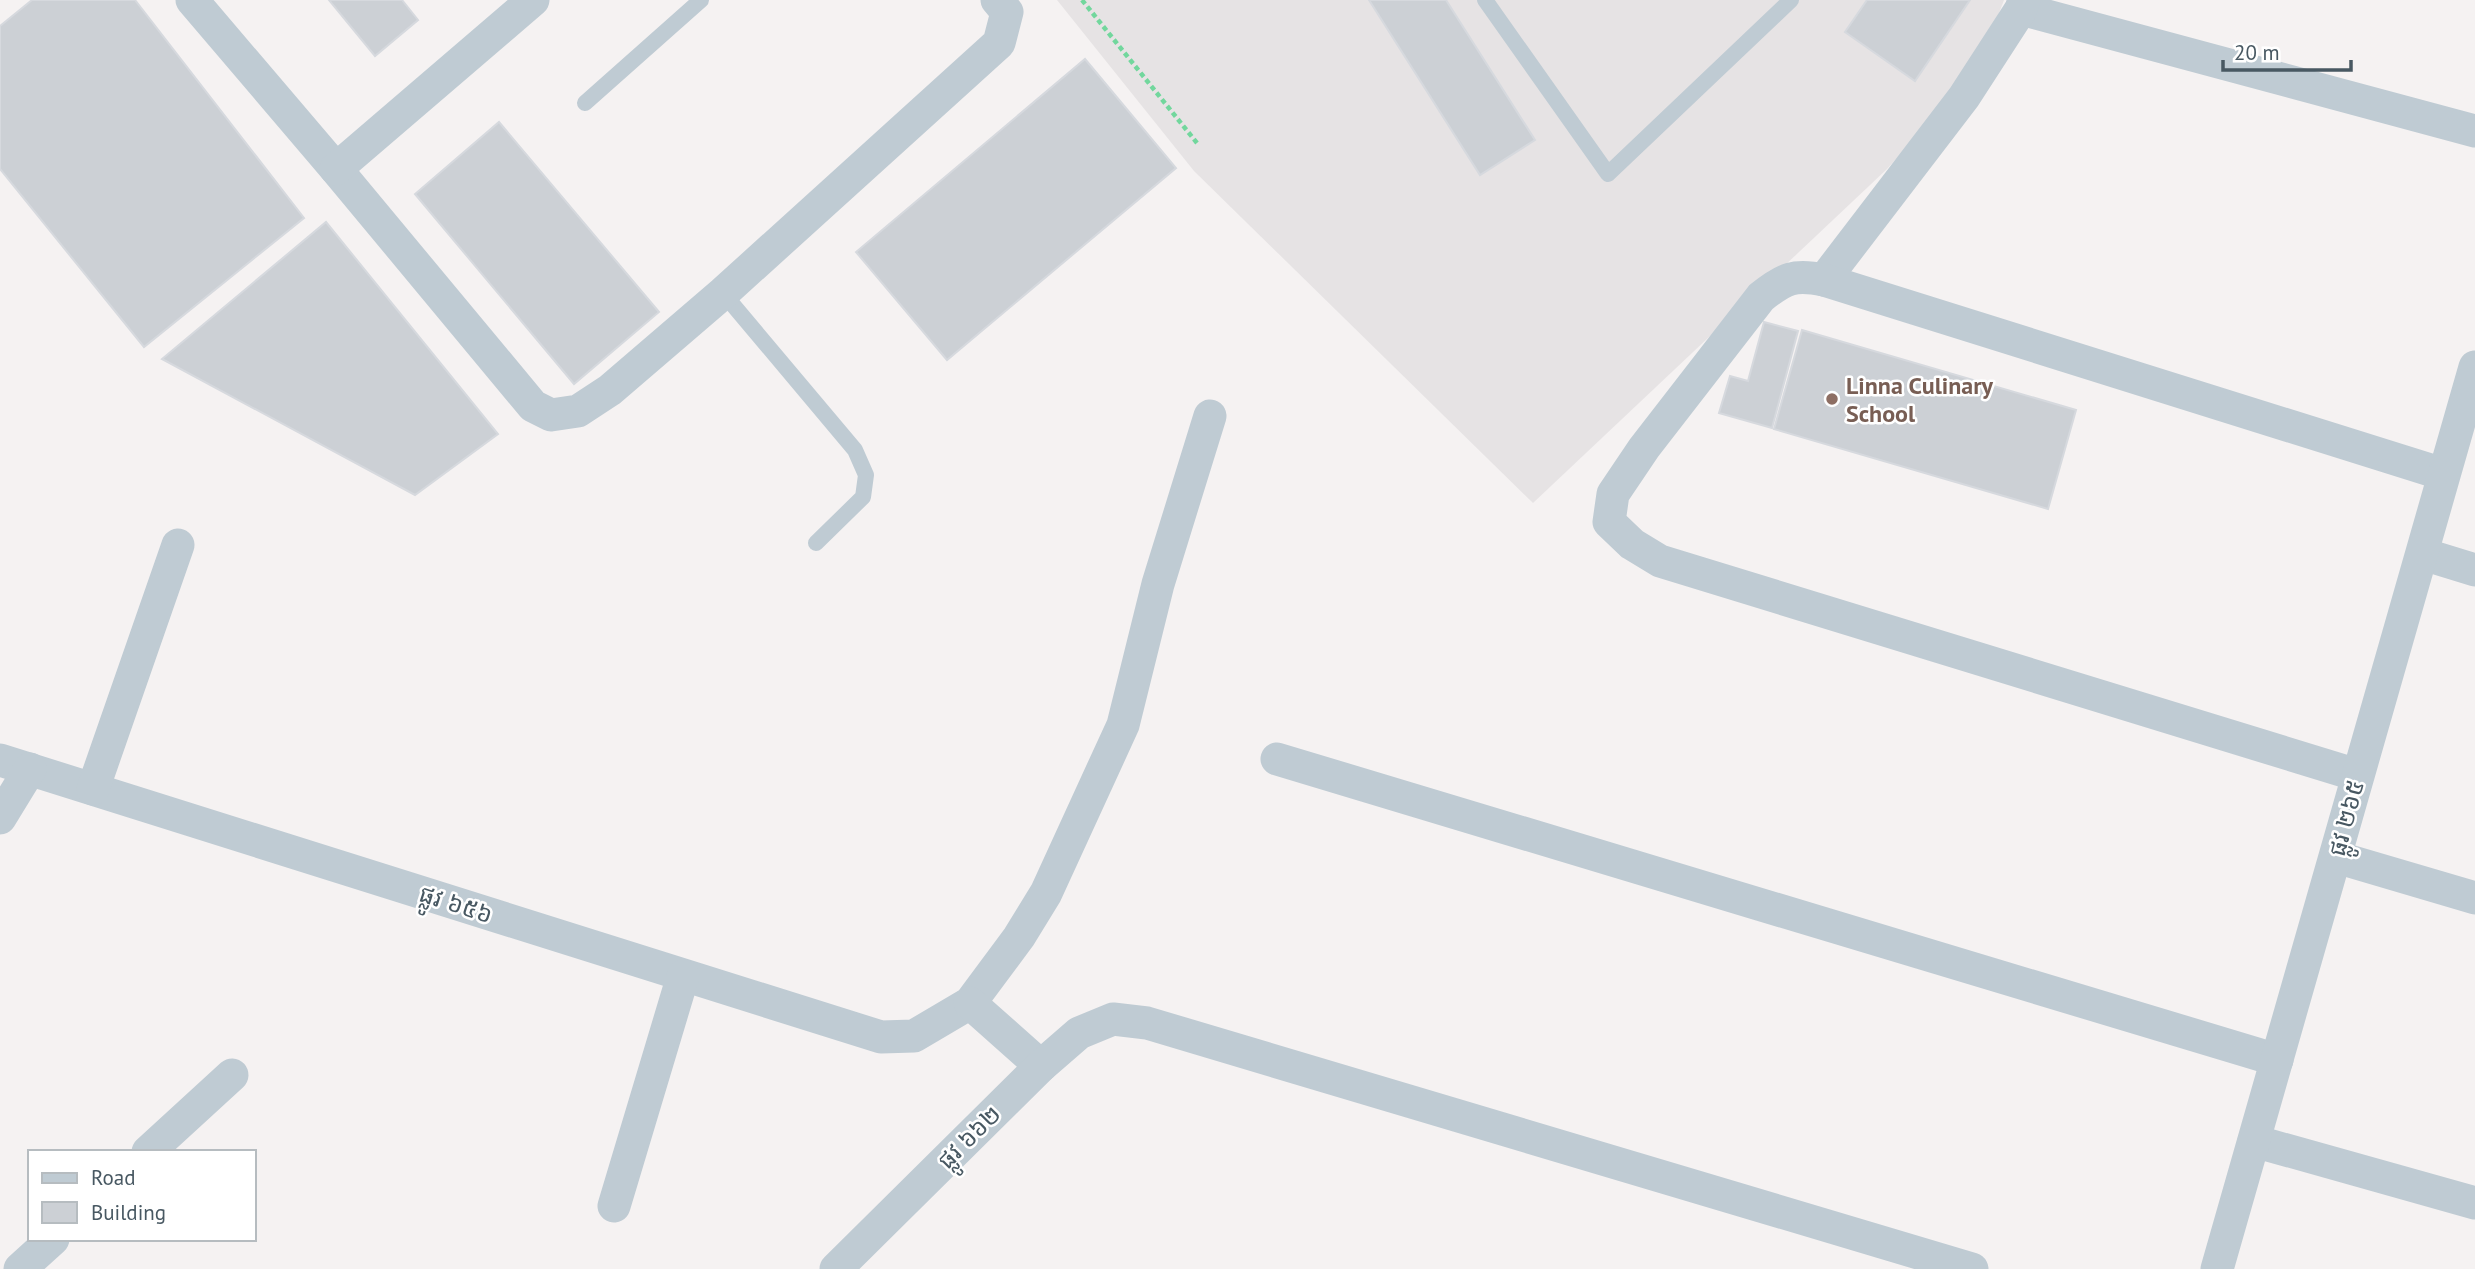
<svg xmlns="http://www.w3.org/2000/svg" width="2475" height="1269" viewBox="0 0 2475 1269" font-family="'PT Sans','Noto Sans Khmer',sans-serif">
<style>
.education{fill:#e6e3e4}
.building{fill:#ccd0d5;stroke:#d6d9de;stroke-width:2}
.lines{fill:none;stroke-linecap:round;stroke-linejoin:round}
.path{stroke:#72d79d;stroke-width:4.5;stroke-dasharray:5 3.5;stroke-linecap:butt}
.service{stroke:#bfcbd3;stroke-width:16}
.minor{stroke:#bfcbd3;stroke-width:33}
.education-dot{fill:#8d6e63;stroke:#fff;stroke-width:2.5}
.labels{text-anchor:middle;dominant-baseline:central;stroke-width:5;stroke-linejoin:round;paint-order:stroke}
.education-label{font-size:24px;font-weight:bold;fill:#785e54;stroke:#fff;text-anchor:start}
.street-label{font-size:24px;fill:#485862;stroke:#fff}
</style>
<rect width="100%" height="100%" fill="#f5f2f2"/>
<polygon class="education" points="1057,0 2004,0 1978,68 1887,169 1533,503 1194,171"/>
<g class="building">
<polygon points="32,0 135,0 304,218 144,347 0,169 0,26"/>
<polygon points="329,0 402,0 418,20 375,56"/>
<polygon points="1369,0 1446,0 1535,140 1480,175"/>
<polygon points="1867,0 1970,0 1915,81 1845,32"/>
<polygon points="1085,59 1176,168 947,360 856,252"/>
<polygon points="499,122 659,312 574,384 415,194"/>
<polygon points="326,222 498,434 415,495 162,359"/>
<polygon points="1764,322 1798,331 1772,428 1719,413 1730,376 1748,381"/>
<polygon points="1802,330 2076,410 2048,509 1774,429"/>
</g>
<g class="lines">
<polyline class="path" points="1082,0 1197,143"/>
<g class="service">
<polyline points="1485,0 1608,174 1791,0"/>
<polyline points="585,103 701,0"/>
<polyline points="723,293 855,450 866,475 863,497 816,543"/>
</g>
<g class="minor">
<polyline points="192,0 336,169 533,406 551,415 578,411 610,390 723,293 999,43 1007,12 997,0"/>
<polyline points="2021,9 2475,131"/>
<polyline points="336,169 533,0"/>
<polyline points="1824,280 1964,97 2021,9 2024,0"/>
<polyline points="2423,554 2475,570"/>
<polyline points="1277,759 2277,1060"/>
<polyline points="0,760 881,1037 914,1036 970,1003 1019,937 1046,893 1123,725 1158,584 1210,416"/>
<path d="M2357 775 1660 561 1632 544 1609 522 1613 494 1644 448 1761 297C1785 278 1794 274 1824 280L2443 474"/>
<polyline points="93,789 178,545"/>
<polyline points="0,818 30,769"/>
<polyline points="2336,857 2475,898"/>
<polyline points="970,1003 1041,1066"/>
<polyline points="2254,1141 2475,1203"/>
<polyline points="148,1152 232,1075"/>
<polyline points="614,1206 683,976"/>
<polyline points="20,1269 53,1239"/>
<polyline points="836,1269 1041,1066 1079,1033 1113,1019 1147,1023 1972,1269"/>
<polyline points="2217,1269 2475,367"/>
</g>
</g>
<circle class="education-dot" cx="1832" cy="399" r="7"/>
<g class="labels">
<g class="education-label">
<text x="1846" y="385">Linna Culinary<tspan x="1846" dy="28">School</tspan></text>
</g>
<g class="street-label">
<text transform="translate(2346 818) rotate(-75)">ផ្លូវ ២៦៥</text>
<text transform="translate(456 904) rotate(18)">ផ្លូវ ៦៥៦</text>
<text transform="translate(969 1137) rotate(-45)">ផ្លូវ ៦៦២</text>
</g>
</g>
<rect x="28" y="1150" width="228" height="91" fill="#ffffff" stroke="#b6bcc0" stroke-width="2"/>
<rect x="42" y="1173" width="35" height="10" fill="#bfcbd3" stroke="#b6bcc0" stroke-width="2"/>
<text x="91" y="1185" font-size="21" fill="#485862">Road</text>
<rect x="42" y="1202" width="35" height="21" fill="#ccd0d5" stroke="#b6bcc0" stroke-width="2"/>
<text x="91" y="1220" font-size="21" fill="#485862">Building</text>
<path d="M2223 60v10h128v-10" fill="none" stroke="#485862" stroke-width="3.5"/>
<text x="2234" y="60" font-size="21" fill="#485862" stroke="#ffffff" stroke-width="5" paint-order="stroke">20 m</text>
</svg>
